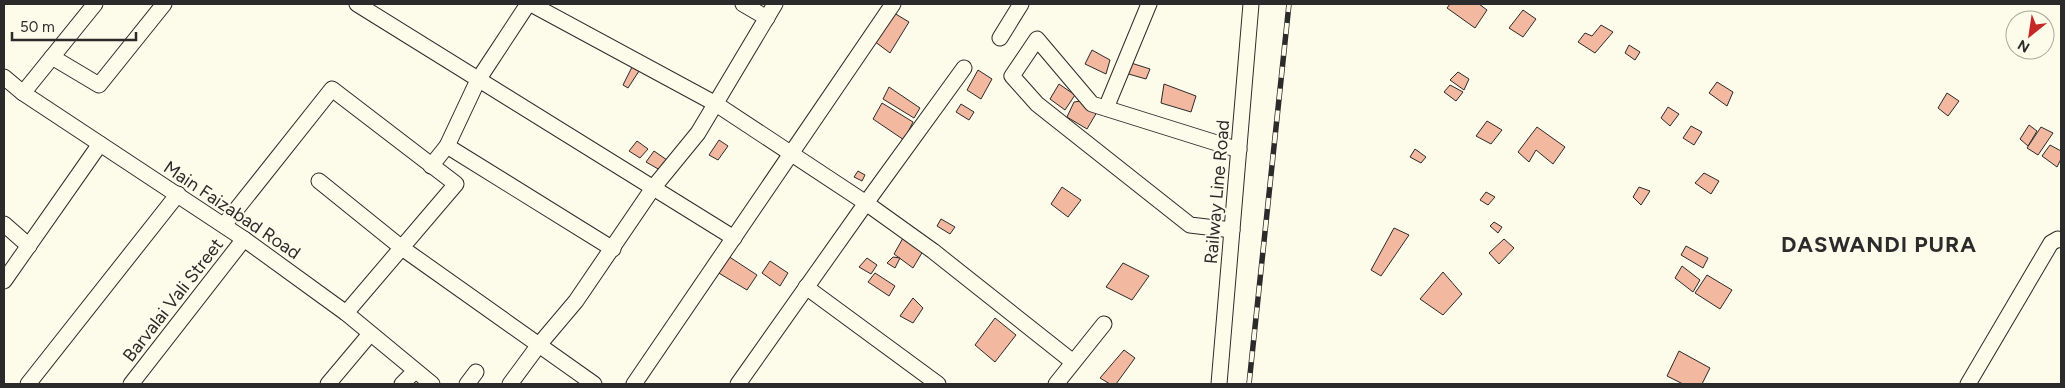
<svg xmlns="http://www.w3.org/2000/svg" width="2065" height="388" viewBox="0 0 2065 388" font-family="Figtree,sans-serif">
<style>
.building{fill:#f2b8a0;stroke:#2b2b2b}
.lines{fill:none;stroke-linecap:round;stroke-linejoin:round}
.street-casing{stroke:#2b2b2b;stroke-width:17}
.street{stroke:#fdfbea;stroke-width:15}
.rail-casing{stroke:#2b2b2b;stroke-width:5.5}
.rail{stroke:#fdfbea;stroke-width:4;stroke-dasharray:11;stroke-linecap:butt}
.labels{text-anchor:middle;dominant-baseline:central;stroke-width:4;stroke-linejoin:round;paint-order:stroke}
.street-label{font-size:18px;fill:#2b2b2b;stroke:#fdfbea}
.district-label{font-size:22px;font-weight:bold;letter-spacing:1px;fill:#2b2b2b;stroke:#fdfbea}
</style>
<rect width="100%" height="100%" fill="#fdfbea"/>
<g class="building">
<polygon points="1450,4 1479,4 1487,10 1475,28 1447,8"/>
<polygon points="1523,10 1536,19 1523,37 1509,28"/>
<polygon points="894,13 909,22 890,53 874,41"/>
<polygon points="1601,25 1613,32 1595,53 1578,42 1585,33 1592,36"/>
<polygon points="1629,45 1640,52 1635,60 1625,53"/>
<polygon points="1092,50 1110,60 1106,74 1085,64"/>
<polygon points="1128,62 1150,69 1146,79 1125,73"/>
<polygon points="633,65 641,68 628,88 623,85"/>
<polygon points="978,70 992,79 981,99 967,90"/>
<polygon points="1458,72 1469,79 1464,90 1450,80"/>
<polygon points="1717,82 1733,92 1727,106 1709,93"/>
<polygon points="1059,84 1075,95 1065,110 1050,99"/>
<polygon points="1164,84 1196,96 1191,112 1161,103"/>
<polygon points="1450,85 1463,92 1456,101 1444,92"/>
<polygon points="889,87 920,108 914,118 883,99"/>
<polygon points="1947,93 1959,101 1948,116 1938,108"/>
<polygon points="1081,101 1097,112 1087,129 1067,117 1074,102"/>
<polygon points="882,103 913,122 904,140 873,119"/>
<polygon points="961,104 974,112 969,120 956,112"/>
<polygon points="1668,107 1679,114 1670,126 1661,118"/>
<polygon points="1487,121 1502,130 1491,144 1476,136"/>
<polygon points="2029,125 2037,131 2028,146 2020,139"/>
<polygon points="1691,126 1702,132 1694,145 1683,138"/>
<polygon points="1537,127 1565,147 1553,164 1536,150 1529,162 1518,152"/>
<polygon points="2041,127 2053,133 2038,155 2027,148"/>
<polygon points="719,140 728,146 718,160 709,155"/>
<polygon points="637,141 648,149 640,158 629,151"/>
<polygon points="2050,145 2061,151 2061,159 2057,167 2042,156"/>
<polygon points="1415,149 1426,157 1421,163 1410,157"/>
<polygon points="654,151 667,160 660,170 646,162"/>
<polygon points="858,171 865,175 862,181 854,177"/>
<polygon points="1704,173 1719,181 1711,194 1695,183"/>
<polygon points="1062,187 1081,200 1068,217 1051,204"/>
<polygon points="1639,187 1650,191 1641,205 1633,197"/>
<polygon points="1486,192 1495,197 1488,205 1480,200"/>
<polygon points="941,219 955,227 950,234 937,226"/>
<polygon points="1494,222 1502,227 1498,233 1490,226"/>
<polygon points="1394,228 1409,235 1381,276 1371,270"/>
<polygon points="903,238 923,251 913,268 894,254"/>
<polygon points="1504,239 1514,248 1499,264 1489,253"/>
<polygon points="1686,246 1708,258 1703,268 1681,255"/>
<polygon points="728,256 757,275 747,290 717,272"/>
<polygon points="893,257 900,258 895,268 887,263"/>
<polygon points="867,258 877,265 871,274 859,267"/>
<polygon points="770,261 788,273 780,286 762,273"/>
<polygon points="1123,263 1149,276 1132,300 1106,287"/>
<polygon points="1682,266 1700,280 1693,292 1675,278"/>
<polygon points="1443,272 1462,294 1443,315 1420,299"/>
<polygon points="875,273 895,286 889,296 868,282"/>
<polygon points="1707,275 1732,290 1720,309 1695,293"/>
<polygon points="913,298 923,308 913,323 900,316"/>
<polygon points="995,318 1016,335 995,362 975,345"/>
<polygon points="1124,350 1135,358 1116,384 1110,384 1100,378"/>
<polygon points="1679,351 1710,368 1702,384 1683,384 1667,376"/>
</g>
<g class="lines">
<defs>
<g id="street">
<polyline points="357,4 734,238"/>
<polyline points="531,4 716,104 866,203 933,251 1073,362"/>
<polyline points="743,4 767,18"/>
<polyline points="1000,38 1021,4"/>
<polyline points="52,57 99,85 164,4"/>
<polyline points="4,77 23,93 244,239 346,313 432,384"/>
<polyline points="23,93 95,4"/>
<polyline points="1106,108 1149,4"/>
<polyline points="447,146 613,249"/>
<polyline points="431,166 447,146 478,80 528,4"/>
<polyline points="319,181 402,248 594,384"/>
<polyline points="4,224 29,246"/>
<polyline points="224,225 332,89 456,184 346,313"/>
<polyline points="1232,230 1190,225 1037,104 1012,76 1037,39 1092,104 1239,150"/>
<polyline points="4,281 100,144"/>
<polyline points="806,287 938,384"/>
<polyline points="28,384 178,194"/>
<polyline points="131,384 244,239"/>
<polyline points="328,384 370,334"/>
<polyline points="402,384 415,371"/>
<polyline points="467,384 476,372"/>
<polyline points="510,384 538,346 576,301 653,188 698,133 775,4"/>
<polyline points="634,384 893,4"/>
<polyline points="738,384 866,203 964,68"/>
<polyline points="1056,384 1104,324"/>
<polyline points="1219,384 1251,4"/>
<polyline points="1968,384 2051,243 2058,239 2061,240"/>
</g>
</defs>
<use href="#street" class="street-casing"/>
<use href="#street" class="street"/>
<defs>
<polyline id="rail" points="1249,384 1289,4"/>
</defs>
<use href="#rail" class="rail-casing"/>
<use href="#rail" class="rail"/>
</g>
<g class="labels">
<g class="street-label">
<text transform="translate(1217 192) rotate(-85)">Railway Line Road</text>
<text transform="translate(232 210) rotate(34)">Main Faizabad Road</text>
<text transform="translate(173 300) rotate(-52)">Barvalai Vali Street</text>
</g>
<g class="district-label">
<text x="1879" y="244">DASWANDI PURA</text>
</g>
</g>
<rect width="2065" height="388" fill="none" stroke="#2b2b2b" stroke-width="10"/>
<g transform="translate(2030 35) rotate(210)"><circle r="24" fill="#fdfbea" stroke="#a9a89e"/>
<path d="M0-4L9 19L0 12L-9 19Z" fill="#c62828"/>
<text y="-8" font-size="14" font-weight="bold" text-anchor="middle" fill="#2b2b2b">N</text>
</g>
<path d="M12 32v8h124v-8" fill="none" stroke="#2b2b2b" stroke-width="2.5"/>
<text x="20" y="32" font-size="15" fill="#2b2b2b" stroke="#fdfbea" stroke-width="4" paint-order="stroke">50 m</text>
</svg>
